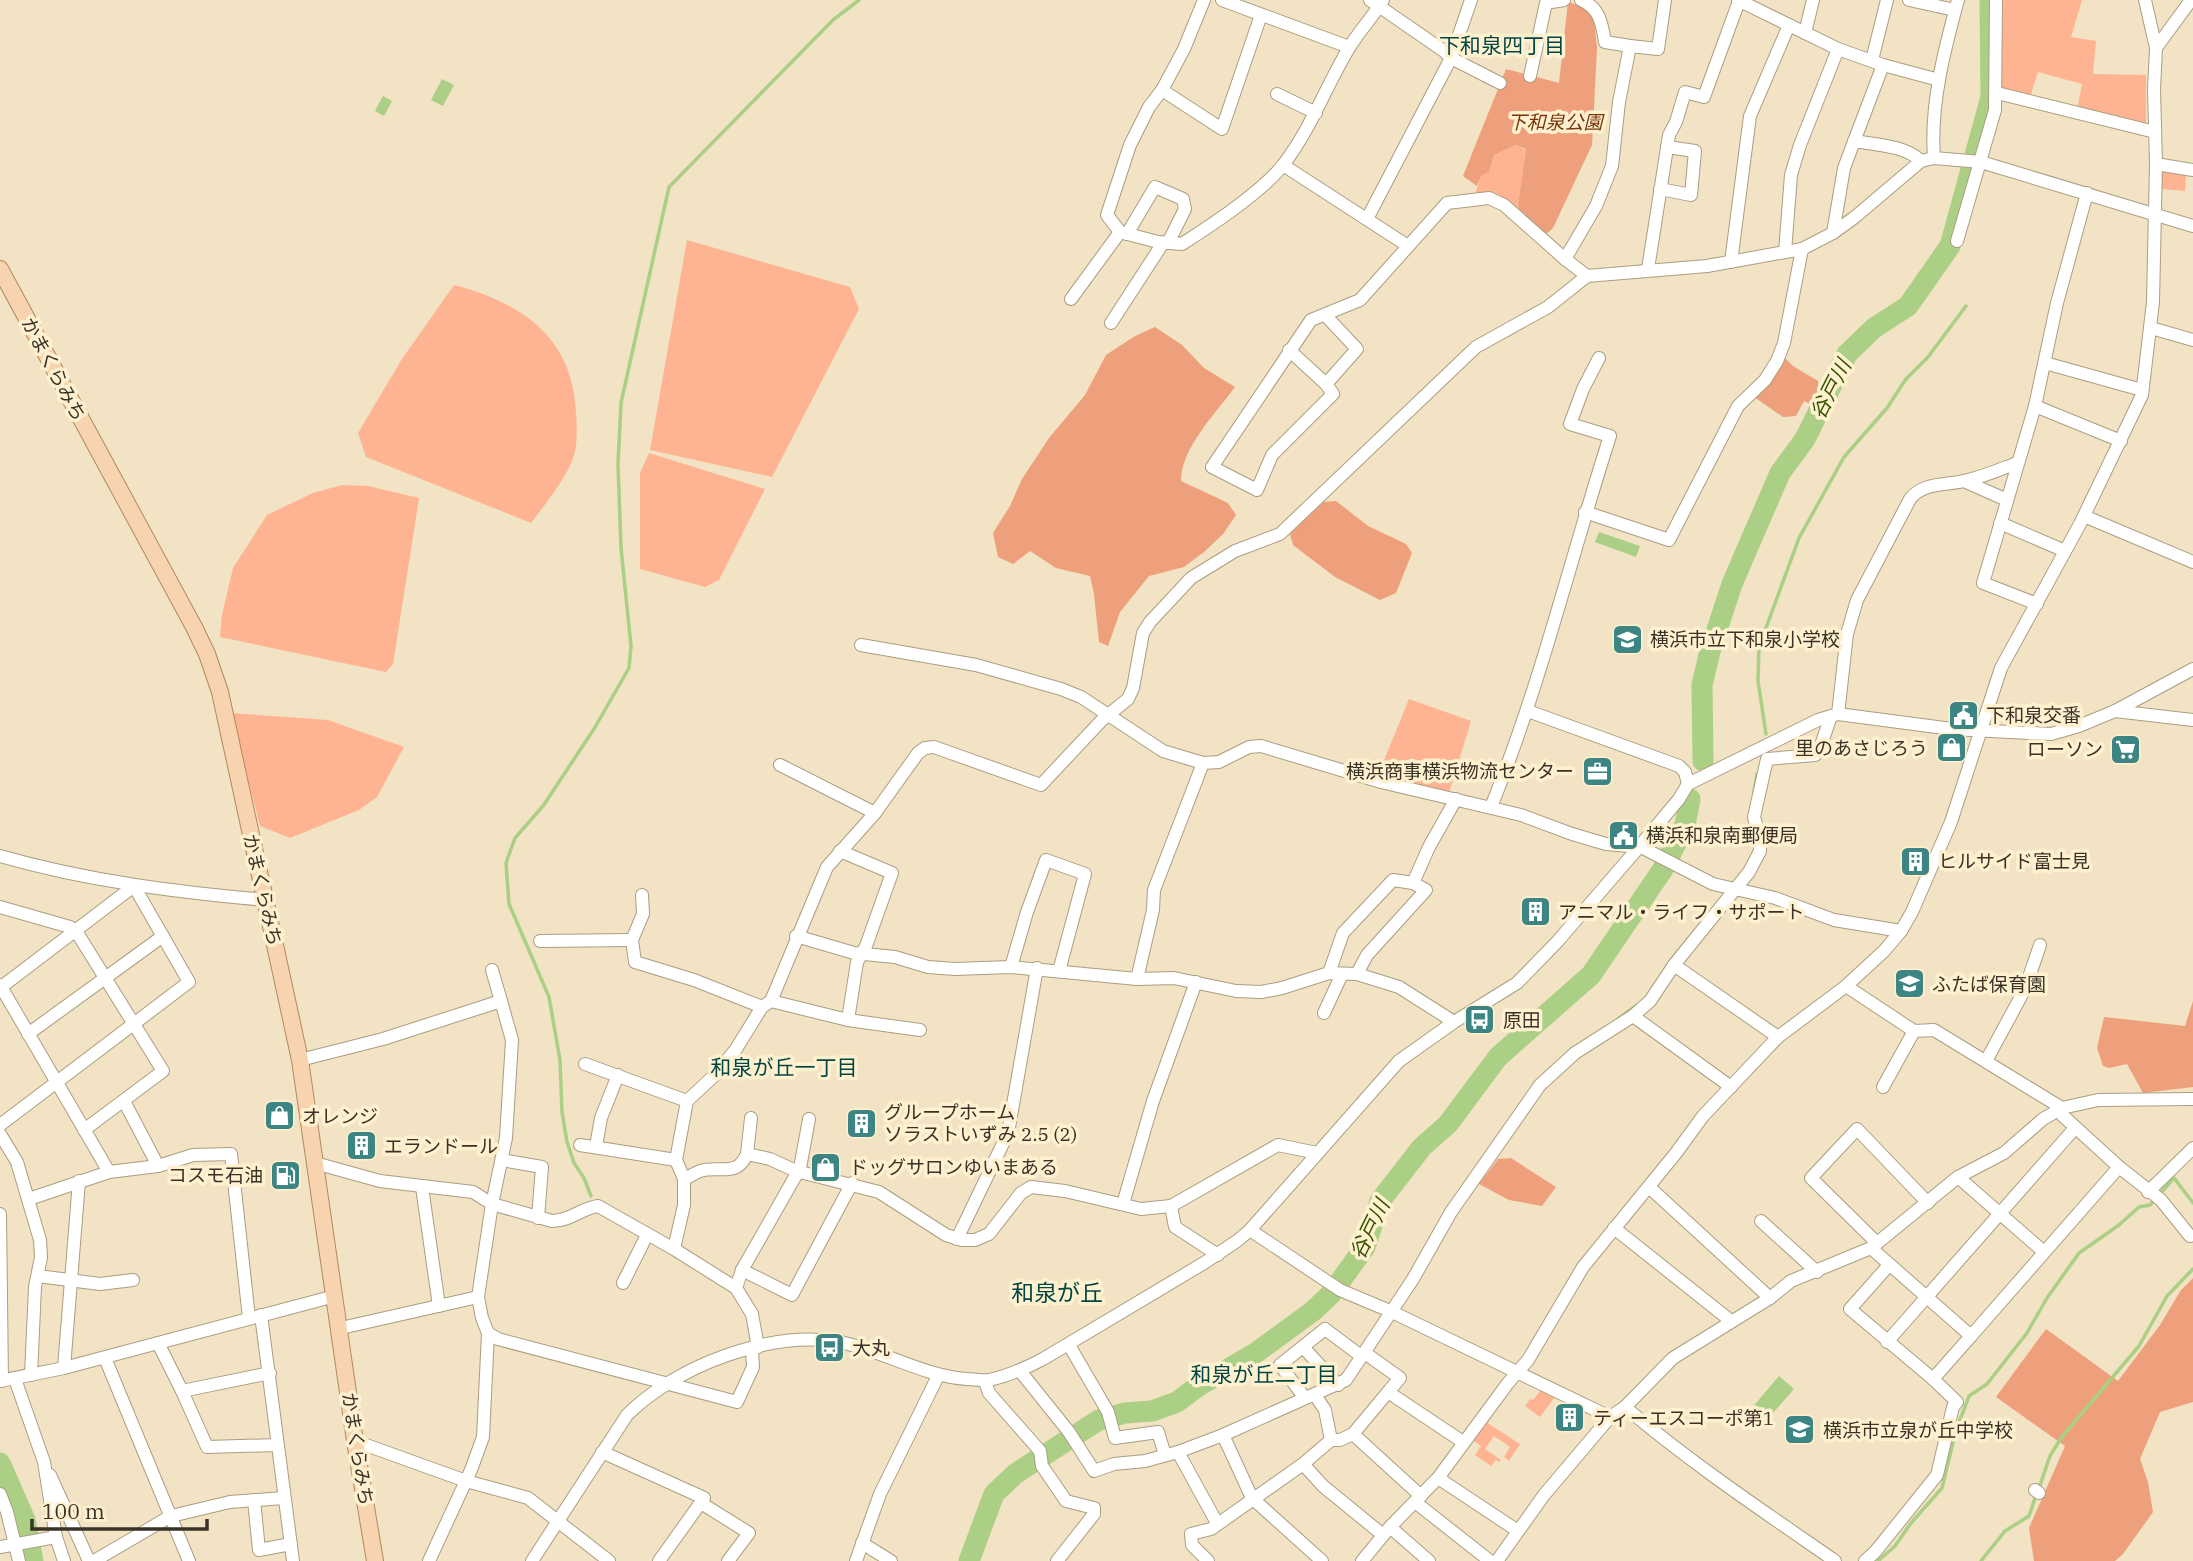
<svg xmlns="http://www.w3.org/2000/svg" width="2193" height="1561" viewBox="0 0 2193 1561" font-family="'IBM Plex Serif','Noto Sans JP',serif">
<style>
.green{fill:#feb492}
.forest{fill:#ee9f7b}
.water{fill:#abcf85}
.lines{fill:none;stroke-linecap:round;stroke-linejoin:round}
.stream{stroke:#abcf85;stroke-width:3.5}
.river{stroke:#abcf85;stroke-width:21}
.minor-casing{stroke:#ab9e80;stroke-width:14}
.major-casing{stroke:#b1895d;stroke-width:18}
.minor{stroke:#fff;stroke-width:12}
.major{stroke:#f7d4af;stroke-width:16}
.labels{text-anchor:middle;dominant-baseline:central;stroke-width:7;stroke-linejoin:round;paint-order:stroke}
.park-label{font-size:19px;font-style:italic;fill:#7a340c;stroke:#fff1d0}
.street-label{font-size:19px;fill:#393327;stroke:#fff1d0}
.poi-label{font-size:19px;fill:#393327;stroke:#fff1d0;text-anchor:start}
.neighbourhood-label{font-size:21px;fill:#024644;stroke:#fff1d0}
.water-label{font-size:21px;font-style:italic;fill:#355400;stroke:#fff1d0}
.quarter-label{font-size:23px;fill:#024644;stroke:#fff1d0}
</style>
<rect width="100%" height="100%" fill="#f1e3c3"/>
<g class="green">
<polygon points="2002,0 2082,0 2071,37 2096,41 2093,74 2146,75 2146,126 2077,109 2082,84 2038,72 2030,97 2002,89"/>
<polygon points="1516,145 1526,150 1518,205 1520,214 1475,194 1481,176 1489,172 1494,155"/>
<polygon points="2167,171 2186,173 2185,191 2161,189 2162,173"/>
<polygon points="687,240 850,287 859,309 772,477 650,450"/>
<path d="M454 285C522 303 573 337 576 413 577 429 578 446 572 461 562 484 546 503 531 523L366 457 358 433 402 359Z"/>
<polygon points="649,453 765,489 719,580 705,587 640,569 640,473"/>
<polygon points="342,485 368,486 419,498 393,664 386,672 220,637 222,615 233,568 267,515 313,493"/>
<polygon points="1409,699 1471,721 1449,793 1378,775"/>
<polygon points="231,713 328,720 404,747 377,797 359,810 290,838 260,826"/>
<polygon points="1541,1390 1555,1397 1540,1417 1525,1406 1530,1399 1533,1400"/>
<polygon points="1486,1422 1520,1444 1509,1461 1504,1457 1510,1447 1494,1436 1485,1449 1501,1460 1499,1462 1496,1460 1491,1466 1475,1455 1481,1446 1473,1440"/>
</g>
<g class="forest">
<polygon points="1568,2 1593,10 1597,48 1592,145 1553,228 1544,236 1520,214 1518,205 1526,149 1516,145 1494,155 1489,172 1481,176 1477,186 1463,176 1506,69 1559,83"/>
<path d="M1155 327 1182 345 1204 368 1235 387C1216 413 1181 448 1181 481L1228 503 1236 515 1223 534 1204 552 1184 567 1149 576 1120 612 1108 646 1099 642 1094 594 1090 576 1056 568 1030 551 1013 564 998 557 993 533 1010 506 1022 479 1049 438 1085 395 1106 355 1135 336Z"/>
<polygon points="1780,353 1793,366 1818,381 1819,396 1822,404 1820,409 1804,401 1796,416 1783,417 1750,394"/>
<polygon points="1336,501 1368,526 1406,544 1412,553 1396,593 1380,600 1335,577 1293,545 1290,534 1323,502"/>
<polygon points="2193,1001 2193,1087 2143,1093 2127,1064 2109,1068 2103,1066 2097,1048 2104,1017 2185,1026"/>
<polygon points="1511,1158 1556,1187 1542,1206 1509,1200 1479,1184 1498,1159"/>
<polygon points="2193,1278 2193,1402 2160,1412 2140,1459 2148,1482 2153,1512 2123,1554 2115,1561 2034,1561 2029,1528 2065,1446 1996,1397 2046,1329 2118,1381 2160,1325 2181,1290"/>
</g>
<g class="water">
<polygon points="442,79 454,85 443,106 431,100"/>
<polygon points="383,96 392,101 384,116 375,111"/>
<polygon points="1599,532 1640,546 1636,557 1595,542"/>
<polygon points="1779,1376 1794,1389 1766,1421 1751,1409"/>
</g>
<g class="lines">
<g class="stream">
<polyline points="1766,734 1758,681 1759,647 1799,538 1844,457 1887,408 1906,379 1928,357 1966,306"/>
<polyline points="1754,791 1757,774"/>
<polyline points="1671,960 1688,939"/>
<polyline points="1618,1019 1637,1005"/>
<polyline points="591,1196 584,1178 574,1163 567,1142 562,1112 560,1060 549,997 509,904 506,863 515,838 543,806 594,729 629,668 631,646 621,548 618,464 621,403 669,187 833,20 859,0"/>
<polyline points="2039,1488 2050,1456 2061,1438 2139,1346 2167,1296 2193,1269"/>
<polyline points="1878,1561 1895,1546 1911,1523 1942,1488 1956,1430 1969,1396 1987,1384 2027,1333 2047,1298 2079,1253 2119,1225 2139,1207 2150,1205 2174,1178 2193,1203"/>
<polyline points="1981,1561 2005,1531 2029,1516 2036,1495"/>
</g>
<g class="river">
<polyline points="1703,761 1702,685 1710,651 1732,584 1780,473 1805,439 1847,354 1874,328 1908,306 1950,246 1991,97 1990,0"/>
<polyline points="0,1463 25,1520 33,1561"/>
<polyline points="969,1561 994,1494 1015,1474 1099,1420 1125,1413 1152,1411 1177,1402 1197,1387 1257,1352 1313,1311 1331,1294 1365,1247 1380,1201 1422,1147 1448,1124 1498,1057 1591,975 1663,869 1685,825 1690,799"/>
</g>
<defs>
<g id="minor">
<path d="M1204 0 1184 49 1162 90 1149 107 1130 145 1107 215 1120 232 1158 242 1182 244C1212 225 1261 193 1283 165 1311 129 1326 86 1349 48 1359 31 1373 17 1383 0"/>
<polyline points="1222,0 1349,47"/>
<polyline points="1370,0 1444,51 1451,58 1500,83"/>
<path d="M1581 0C1600 8 1602 24 1605 42L1630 46"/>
<polyline points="1738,0 1838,49 1883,65 1939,80"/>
<polyline points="1909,0 1955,10"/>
<polyline points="2145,0 2156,48"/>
<polyline points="1805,33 1813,0"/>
<polyline points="1872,60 1887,0"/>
<polyline points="1530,76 1546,3 1564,0"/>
<polyline points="1162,90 1222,129 1261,15"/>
<polyline points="1997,93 2155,132"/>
<polyline points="1277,94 1316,113"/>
<path d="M1854 141C1876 145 1904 145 1921 161"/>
<path d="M1934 158C1930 105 1944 51 1958 0"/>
<polyline points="2156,164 2193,170"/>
<polyline points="1283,165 1408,246"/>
<polyline points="1660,189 1691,195 1695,151 1667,147"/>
<polyline points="1367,219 1451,58 1471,0"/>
<polyline points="1833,233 1844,168 1883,65"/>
<polyline points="1127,234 1155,187 1183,199 1185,209 1168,243"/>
<polyline points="1957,241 1995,110 1996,0"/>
<polyline points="1785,252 1791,175 1800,145 1838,49"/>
<polyline points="1565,259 1596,206 1612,166 1619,102 1630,46 1658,49 1665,0"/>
<polyline points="1731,262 1750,116 1789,25"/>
<polyline points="1648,269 1669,135 1676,122 1685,92 1704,97 1739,1"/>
<polyline points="1071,299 1120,232"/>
<polyline points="1325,315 1357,349 1326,384"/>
<polyline points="1111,323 1163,243"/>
<polyline points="2151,328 2193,340"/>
<polyline points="1289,350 1326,384 1333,394 1272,455 1257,490 1212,467 1311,320 1360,300 1447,203 1489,198 1504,205 1565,259 1587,276"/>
<polyline points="2045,363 2142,390"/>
<polyline points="2035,406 2121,441"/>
<polyline points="1964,481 2007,500"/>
<polyline points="1585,512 1669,540 1738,406 1765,380 1777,361 1784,343 1802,249"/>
<polyline points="2084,516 2193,562"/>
<polyline points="2000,523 2065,551"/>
<polyline points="2037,604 1983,583 2035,406 2057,303 2087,193"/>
<polyline points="861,645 976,665 1061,689 1081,697 1163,751 1203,763 1219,762 1249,747 1261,746 1381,782 1521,815 1572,834 1606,844 1641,847 1713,884 1775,898 1834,920 1901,931"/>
<polyline points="1528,711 1679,766 1685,772 1688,784"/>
<polyline points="2115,711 2193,720"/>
<path d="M1838 714 1847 634 1857 600 1910 499C1924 481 1948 486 1968 480 1985 476 2001 469 2017 463"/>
<polyline points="780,765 875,813"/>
<path d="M1491 807C1540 687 1570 560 1610 436L1570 424 1583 389 1599 358"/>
<polyline points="840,851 892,873 866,946 857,962 848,1020"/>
<path d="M0 856C87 881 176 892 266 900"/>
<polyline points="1413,883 1429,847 1456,799"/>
<polyline points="642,895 643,914 632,940 635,962 694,980 762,1007"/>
<polyline points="0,907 70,927 76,931 163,1071 84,1130"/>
<polyline points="796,936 854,953 895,957 928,967 955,969 1011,967 1137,979 1174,978 1236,991 1261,992 1282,988 1329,973 1357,974 1399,987 1454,1022"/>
<polyline points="540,941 632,940"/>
<polyline points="1674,965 1778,1037"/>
<polyline points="1011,967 1027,912 1046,860 1085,874 1059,971"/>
<polyline points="492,970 501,1001"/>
<polyline points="1329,973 1343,933 1393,880 1413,883 1426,890 1367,955 1357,974"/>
<polyline points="1137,979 1153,910 1154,890 1203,763"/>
<polyline points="0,985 109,1172"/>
<polyline points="1846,986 1914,1031 1934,1030 2062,1108 2062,1115 2119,1167 1971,1336 1871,1248"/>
<polyline points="0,988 134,886"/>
<polyline points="771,1001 848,1020 920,1030"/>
<polyline points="1324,1013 1342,974"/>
<polyline points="1633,1016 1731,1087"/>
<polyline points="28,1034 163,936"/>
<polyline points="300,1060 383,1039 501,1001 512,1040 506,1138 492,1204 478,1297 482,1318 488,1333 483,1437 471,1470 429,1561"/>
<polyline points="1986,1061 2025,989 2040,945"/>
<polyline points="585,1064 687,1101"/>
<polyline points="1883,1087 1914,1031"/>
<polyline points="124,1101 158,1166"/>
<polyline points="0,1125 189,982 134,886"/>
<polyline points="0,1134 17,1162 40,1240 41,1257 35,1287 31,1375"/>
<polyline points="580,1145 676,1160"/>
<polyline points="596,1146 601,1118 618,1075"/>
<polyline points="747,1154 751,1118"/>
<polyline points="502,1160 542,1167 538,1218"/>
<path d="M315 1163 380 1181 473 1192 492 1204 552 1221C570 1221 582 1208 598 1206L674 1249 736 1288 752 1314 758 1347"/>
<polyline points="2119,1167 2161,1200 2190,1236"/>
<polyline points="1958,1177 2044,1252"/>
<path d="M684 1179C689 1177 695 1173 700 1171 719 1165 737 1178 747 1154L770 1159 796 1171 879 1192 946 1235 962 1240H975L989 1234 1021 1193 1031 1187 1065 1191 1141 1209 1171 1206 1278 1145 1317 1153"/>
<polyline points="422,1187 439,1306"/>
<polyline points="1649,1187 1770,1298"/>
<polyline points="2148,1192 2193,1148"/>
<polyline points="29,1199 109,1172 158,1166 193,1155 231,1154 249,1318"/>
<polyline points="1123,1204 1153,1101 1196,982"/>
<polyline points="1171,1206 1175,1227 1218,1255"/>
<polyline points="0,1214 2,1381"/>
<polyline points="1761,1221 1817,1272"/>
<polyline points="1614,1228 1731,1321"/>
<polyline points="1250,1230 1340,1290 1390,1311 1610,1417"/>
<polyline points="957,1239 1008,1133 1037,968"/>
<polyline points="1877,1243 1811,1178 1857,1129 1928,1203"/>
<polyline points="674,1249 684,1205 684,1179 676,1160 687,1101 717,1073 736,1049 762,1007 771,1001 827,867 875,813 918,753 925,748 934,747 1041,785 1102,720 1128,699 1133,688 1143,633 1150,622 1191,578 1235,551 1280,534 1476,347 1548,307 1587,276 1707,266 1802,249 1833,233 1855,217 1921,161 1934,158 1981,162 2193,226"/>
<polyline points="742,1270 792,1295 852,1183"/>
<polyline points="38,1276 100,1284 133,1280"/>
<polyline points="623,1283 647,1235"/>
<polyline points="736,1288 742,1270 800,1168 809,1119"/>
<polyline points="261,1315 293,1561"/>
<polyline points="341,1328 478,1297"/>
<polyline points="488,1333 498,1339 737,1402 753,1367 752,1349"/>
<polyline points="1887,1342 2075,1128"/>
<polyline points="158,1343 182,1391 207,1447 277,1445"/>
<polyline points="1069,1345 1108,1412 1115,1438 1158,1432 1165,1455"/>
<polyline points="1303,1347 1338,1385"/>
<polyline points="1365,1353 1400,1378 1388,1392"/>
<polyline points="105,1358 189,1561"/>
<polyline points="64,1368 79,1181"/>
<polyline points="1020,1371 1069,1432 1094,1471 1114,1464 1145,1461 1178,1452 1223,1435 1346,1380 1413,1279 1451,1212 1540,1085 1575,1053 1633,1016 1650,1001 1674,965 1749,872 1760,851 1760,838 1754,817 1767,759 1815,755 1819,751 1831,716"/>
<polyline points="15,1379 44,1462 56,1537 64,1561"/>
<polyline points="1933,1379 1971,1336"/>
<polyline points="0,1381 64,1368 335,1296"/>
<polyline points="985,1381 989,1393 1040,1451 1042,1466 1066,1501 1094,1508 1094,1514 1057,1561"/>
<polyline points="182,1391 270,1373"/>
<polyline points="1315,1395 1325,1410 1331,1440"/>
<polyline points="1305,1398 1280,1365 1325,1329 1361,1356"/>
<path d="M1625 1407C1691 1463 1763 1511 1835 1561"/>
<polyline points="1353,1434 1421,1496"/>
<polyline points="1223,1435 1252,1498 1322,1561"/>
<polyline points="355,1441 466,1481 528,1498 609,1561"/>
<polyline points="602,1452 704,1498 659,1561"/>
<polyline points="1178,1452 1217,1523"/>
<polyline points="1303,1464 1323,1486 1383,1535"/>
<polyline points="50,1475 89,1561"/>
<polyline points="1438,1478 1518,1531"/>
<polyline points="2035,1490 2039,1493"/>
<polyline points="0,1494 7,1512 19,1561"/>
<polyline points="254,1500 259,1550 291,1544"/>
<polyline points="1415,1502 1490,1561"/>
<polyline points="701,1503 749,1533 728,1561"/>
<polyline points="1390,1527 1429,1561"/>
<polyline points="862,1543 891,1561"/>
<polyline points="0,1547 56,1537"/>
<polyline points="94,1561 171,1516 230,1502 284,1498"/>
<path d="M532 1561 627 1415C676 1366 770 1330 839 1342 883 1350 922 1376 967 1379 974 1379 981 1381 989 1380 1008 1376 1026 1368 1043 1359L1204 1263 1237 1241 1250 1230 1399 1061 1454 1022 1517 983 1557 942 1639 847 1679 799 1688 784 1818 720 1838 714 1952 729 2051 734 2079 726 2115 711 2193 669"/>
<polyline points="856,1561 880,1494 938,1376"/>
<polyline points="1208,1561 1192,1545 1191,1534 1211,1529 1303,1464 1331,1440 1340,1440 1353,1434 1388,1392 1463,1442"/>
<polyline points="1362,1561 1390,1527 1438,1478 1508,1383 1528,1360 1583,1267 1676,1153 1703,1116 1778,1037 1846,986 1884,951 1901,931 1912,912 1951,822 2001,668 2080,524 2142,395 2153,302 2156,164 2154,89 2156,48 2191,0"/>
<polyline points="1497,1561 1544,1495 1610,1417 1625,1407 1673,1358 1770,1298 1791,1281 1871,1248 1958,1177 2004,1153 2043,1119 2062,1108 2098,1100 2193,1099"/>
<polyline points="1865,1561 1875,1552 1937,1475 1953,1407 1957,1402 1933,1379 1850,1309 1889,1265"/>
</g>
<polyline id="major" points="0,269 194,627 207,654 220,692 300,1060 355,1441 375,1561"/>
</defs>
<use href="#minor" class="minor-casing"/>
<use href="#major" class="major-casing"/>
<use href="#minor" class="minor"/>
<use href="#major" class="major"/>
</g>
<defs>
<symbol id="school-square" viewBox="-11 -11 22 22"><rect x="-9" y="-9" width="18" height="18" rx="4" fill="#3d8583" stroke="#fff1d0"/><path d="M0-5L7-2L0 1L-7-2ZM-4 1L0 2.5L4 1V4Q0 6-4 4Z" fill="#fff"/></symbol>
<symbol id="civic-square" viewBox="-11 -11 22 22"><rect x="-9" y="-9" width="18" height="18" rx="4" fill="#3d8583" stroke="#fff1d0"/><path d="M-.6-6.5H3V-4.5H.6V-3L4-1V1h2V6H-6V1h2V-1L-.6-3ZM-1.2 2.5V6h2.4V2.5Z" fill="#fff"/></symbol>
<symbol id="shop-square" viewBox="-11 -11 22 22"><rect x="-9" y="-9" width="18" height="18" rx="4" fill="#3d8583" stroke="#fff1d0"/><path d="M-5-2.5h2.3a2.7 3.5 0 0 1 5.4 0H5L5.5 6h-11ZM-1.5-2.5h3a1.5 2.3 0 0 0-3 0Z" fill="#fff"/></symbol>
<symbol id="supermarket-square" viewBox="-11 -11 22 22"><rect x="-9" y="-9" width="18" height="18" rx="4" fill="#3d8583" stroke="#fff1d0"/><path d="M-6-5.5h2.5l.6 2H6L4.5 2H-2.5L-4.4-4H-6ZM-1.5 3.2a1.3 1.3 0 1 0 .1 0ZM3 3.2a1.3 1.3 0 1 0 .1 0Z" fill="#fff"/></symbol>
<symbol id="office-square" viewBox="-11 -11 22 22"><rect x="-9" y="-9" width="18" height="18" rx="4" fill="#3d8583" stroke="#fff1d0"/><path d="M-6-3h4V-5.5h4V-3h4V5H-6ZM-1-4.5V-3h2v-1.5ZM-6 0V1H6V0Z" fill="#fff"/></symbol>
<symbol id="building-square" viewBox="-11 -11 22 22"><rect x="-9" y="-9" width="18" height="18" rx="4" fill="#3d8583" stroke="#fff1d0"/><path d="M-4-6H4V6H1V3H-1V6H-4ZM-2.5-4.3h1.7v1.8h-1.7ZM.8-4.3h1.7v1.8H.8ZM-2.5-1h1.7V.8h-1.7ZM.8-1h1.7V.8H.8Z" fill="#fff"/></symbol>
<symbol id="bus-square" viewBox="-11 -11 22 22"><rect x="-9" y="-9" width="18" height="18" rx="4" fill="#3d8583" stroke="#fff1d0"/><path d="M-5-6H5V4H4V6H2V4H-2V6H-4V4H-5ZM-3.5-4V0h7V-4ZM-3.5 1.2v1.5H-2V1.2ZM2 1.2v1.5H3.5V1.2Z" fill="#fff"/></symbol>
<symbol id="fuel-square" viewBox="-11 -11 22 22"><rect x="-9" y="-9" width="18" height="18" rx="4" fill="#3d8583" stroke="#fff1d0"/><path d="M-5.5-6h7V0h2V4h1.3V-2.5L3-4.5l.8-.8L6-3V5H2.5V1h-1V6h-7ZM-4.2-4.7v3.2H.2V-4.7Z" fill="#fff"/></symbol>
</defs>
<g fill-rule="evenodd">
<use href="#school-square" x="1610" y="622" width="35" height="35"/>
<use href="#civic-square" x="1946" y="698" width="35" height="35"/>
<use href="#shop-square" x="1934" y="730" width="35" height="35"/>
<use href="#supermarket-square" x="2108" y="732" width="35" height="35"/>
<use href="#office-square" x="1580" y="754" width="35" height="35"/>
<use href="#civic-square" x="1606" y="818" width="35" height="35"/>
<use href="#building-square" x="1898" y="844" width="35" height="35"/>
<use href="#building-square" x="1518" y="894" width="35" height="35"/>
<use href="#school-square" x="1892" y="966" width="35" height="35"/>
<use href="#bus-square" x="1462" y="1002" width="35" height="35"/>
<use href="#shop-square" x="262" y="1098" width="35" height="35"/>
<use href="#building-square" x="844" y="1106" width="35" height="35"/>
<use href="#building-square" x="344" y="1128" width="35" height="35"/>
<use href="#shop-square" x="808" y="1150" width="35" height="35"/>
<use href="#fuel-square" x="268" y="1158" width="35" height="35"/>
<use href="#bus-square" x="812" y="1330" width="35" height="35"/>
<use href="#building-square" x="1552" y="1400" width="35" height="35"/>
<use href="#school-square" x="1782" y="1412" width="35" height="35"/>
</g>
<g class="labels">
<g class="park-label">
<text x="1555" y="122">下和泉公園</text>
</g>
<g class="street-label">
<text transform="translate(54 369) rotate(62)">かまくらみち</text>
<text transform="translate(263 890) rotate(77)">かまくらみち</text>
<text transform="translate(358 1449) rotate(81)">かまくらみち</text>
</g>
<g class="poi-label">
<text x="1650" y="639">横浜市立下和泉小学校</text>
<text x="1986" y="715">下和泉交番</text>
<text x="1928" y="748" text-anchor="end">里のあさじろう</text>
<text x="2103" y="749" text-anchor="end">ローソン</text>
<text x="1574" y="771" text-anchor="end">横浜商事横浜物流センター</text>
<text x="1646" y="835">横浜和泉南郵便局</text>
<text x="1938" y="861">ヒルサイド富士見</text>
<text x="1558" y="912">アニマル・ライフ・サポート</text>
<text x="1932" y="984">ふたば保育園</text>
<text x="1503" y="1020">原田</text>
<text x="884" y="1112">グループホーム<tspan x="884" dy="22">ソラストいずみ 2.5 (2)</tspan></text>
<text x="302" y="1116">オレンジ</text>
<text x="384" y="1146">エランドール</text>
<text x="849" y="1167">ドッグサロンゆいまある</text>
<text x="263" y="1175" text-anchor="end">コスモ石油</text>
<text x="852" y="1348">大丸</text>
<text x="1593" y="1418">ティーエスコーポ第1</text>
<text x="1823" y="1430">横浜市立泉が丘中学校</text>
</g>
<g class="neighbourhood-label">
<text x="1502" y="45">下和泉四丁目</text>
<text x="784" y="1067">和泉が丘一丁目</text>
<text x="1264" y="1374">和泉が丘二丁目</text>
</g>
<g class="water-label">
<text transform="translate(1830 389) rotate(-63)">谷戸川</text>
<text transform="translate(1369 1229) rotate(-64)">谷戸川</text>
</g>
<g class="quarter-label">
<text x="1057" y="1292">和泉が丘</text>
</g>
</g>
<path d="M32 1519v10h175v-10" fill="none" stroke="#393327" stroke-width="3.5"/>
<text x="42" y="1519" font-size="21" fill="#393327" stroke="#fff1d0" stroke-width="5" paint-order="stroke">100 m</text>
</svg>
